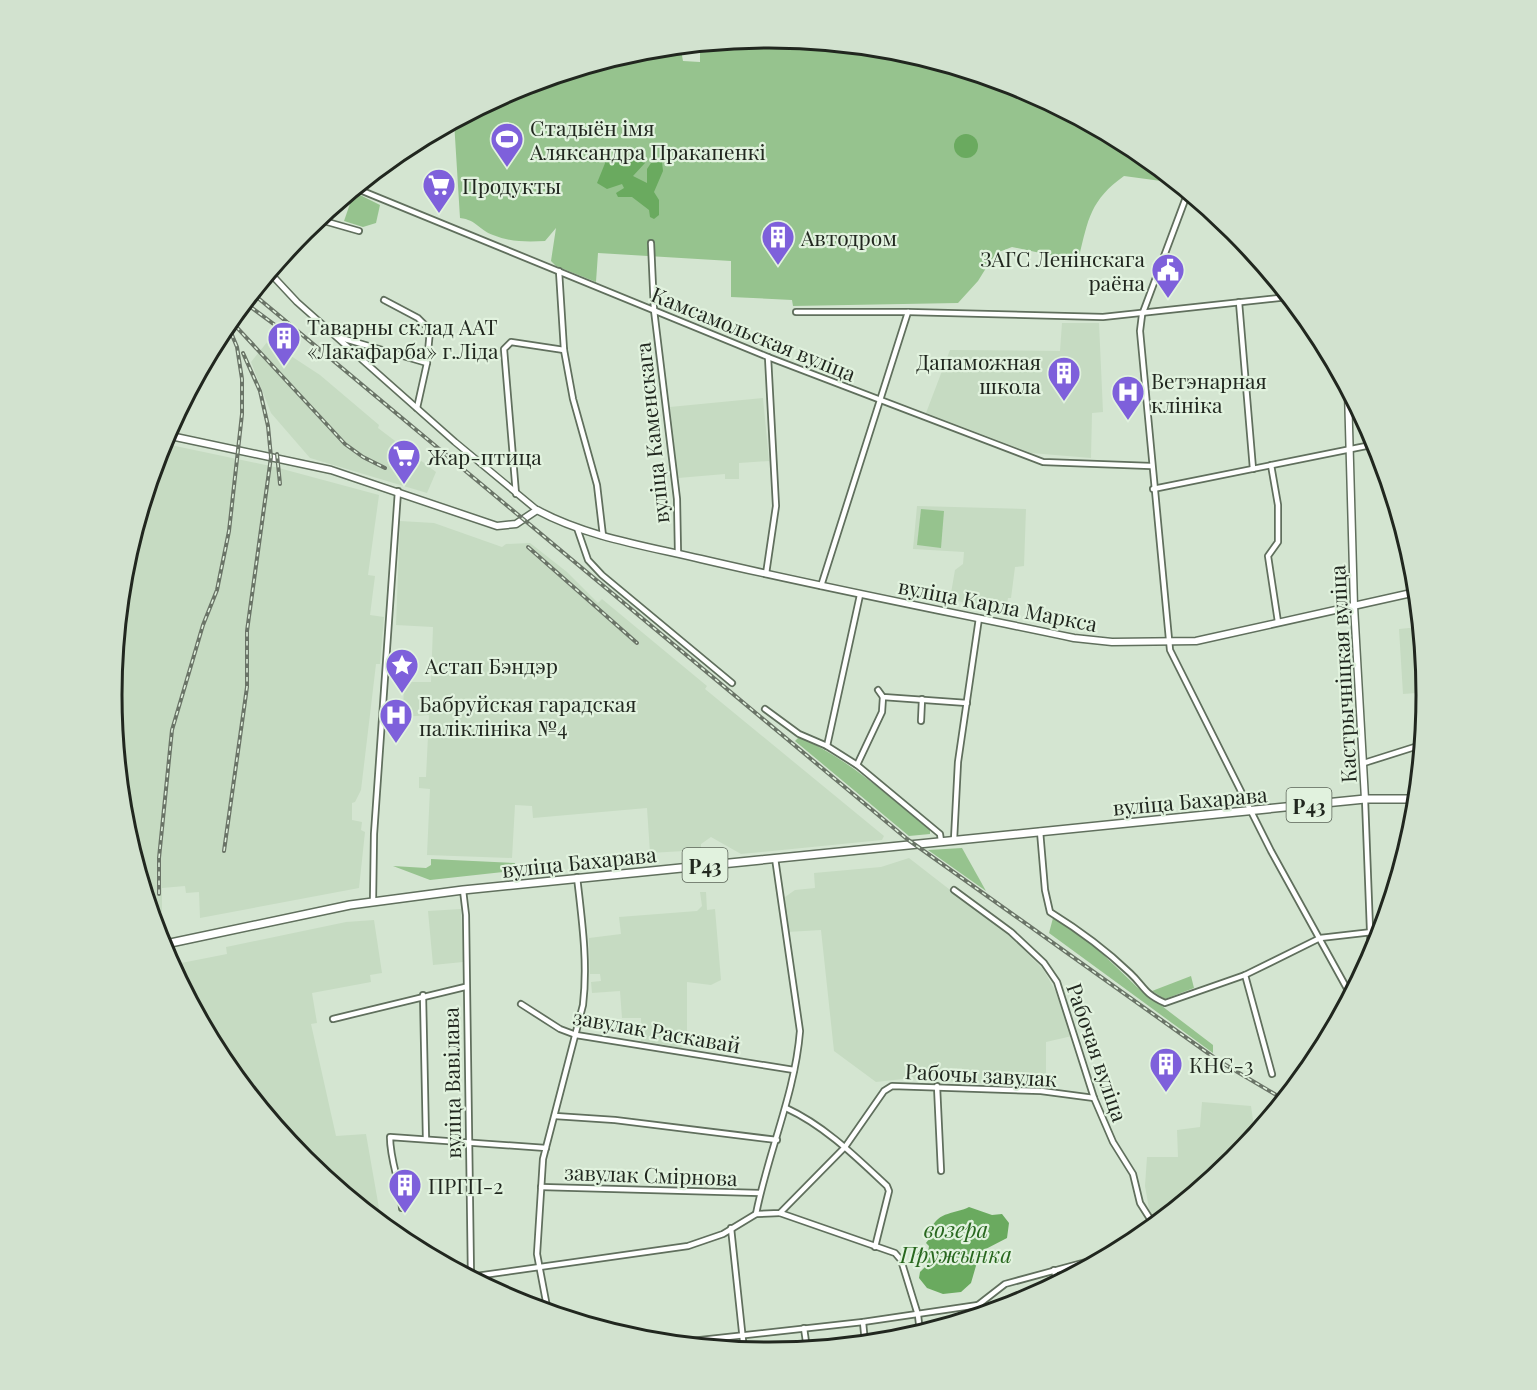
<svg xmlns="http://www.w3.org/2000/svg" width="1537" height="1390" viewBox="0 0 1537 1390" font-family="'Playfair Display',serif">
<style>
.built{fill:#c6dbc2}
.green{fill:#96c38e}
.water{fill:#6aaa5f}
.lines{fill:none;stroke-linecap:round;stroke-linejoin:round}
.minor-casing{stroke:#606f5d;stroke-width:8}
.tertiary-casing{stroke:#606f5d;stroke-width:8}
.secondary-casing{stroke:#606f5d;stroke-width:9}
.primary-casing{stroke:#606f5d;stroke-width:10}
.minor{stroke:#fff;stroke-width:4.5}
.tertiary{stroke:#fff;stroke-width:5}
.secondary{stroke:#fff;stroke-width:6}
.primary{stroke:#fff;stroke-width:7}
.rail-casing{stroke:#6a7467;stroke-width:4}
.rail{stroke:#e1f2de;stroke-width:1.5;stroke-dasharray:4.5;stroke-linecap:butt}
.labels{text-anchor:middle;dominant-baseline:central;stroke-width:4.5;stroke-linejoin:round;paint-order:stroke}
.shield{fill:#e1f2de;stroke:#5b6458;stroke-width:1.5}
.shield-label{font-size:20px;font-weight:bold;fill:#21271f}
.poi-label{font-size:21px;fill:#21271f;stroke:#e1f2de;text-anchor:start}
.street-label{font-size:21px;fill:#21271f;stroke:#e1f2de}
.water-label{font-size:22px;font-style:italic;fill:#28671e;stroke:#e1f2de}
.rim{fill:none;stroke:#21271f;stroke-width:3}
</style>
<rect width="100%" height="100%" fill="#d4e5d1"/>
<g class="built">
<polygon points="1062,323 1099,323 1103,412 1092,413 1091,458 1031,453 926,413 950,350 1060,351"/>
<polygon points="268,341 320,375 379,425 378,428 436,472 427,493 310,458 271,413 251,362"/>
<polygon points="763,398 769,461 739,463 739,479 725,479 725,474 678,478 670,407"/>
<polygon points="161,443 275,467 379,495 368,575 375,576 370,615 384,617 380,664 376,664 361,790 355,802 352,803 352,820 362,822 361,830 365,832 359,888 200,918 199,892 186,893 185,886 162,888 162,912 150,911 124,823 111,695 124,566"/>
<polygon points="917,506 1026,509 1024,566 1015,567 1011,598 1008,598 1005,613 950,599 955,570 963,564 964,552 913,549"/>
<polygon points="400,521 434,523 502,547 506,544 530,543 567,572 598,603 602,599 707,686 705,689 884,836 882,840 741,854 711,837 701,844 701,850 650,853 647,808 533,818 532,806 515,805 512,858 427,855 430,789 419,788 419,777 426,777 429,715 403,717 404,682 431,682 433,627 396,625"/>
<polygon points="1419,627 1426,695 1423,723 1417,693 1403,694 1399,629"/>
<polygon points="909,858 1012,938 1043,969 1055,990 1072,1036 1046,1042 1046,1086 903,1079 876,1082 834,1051 821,930 787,932 785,897 795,890 815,888 814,873 881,867"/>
<polygon points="700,892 706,892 707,910 715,909 721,980 711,985 687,982 687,1035 682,1048 641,1041 641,1018 622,1018 620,991 592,993 591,982 601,981 600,974 590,974 589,938 621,934 619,917 697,911 702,906"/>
<polygon points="461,909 463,962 433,965 428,911"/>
<polygon points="374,920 382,973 370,975 371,982 312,993 317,1023 311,1024 336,1136 366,1134 380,1214 377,1220 303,1160 222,1060 171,965 227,954 226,947 231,946 346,922"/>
<polygon points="1202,1102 1251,1106 1255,1134 1233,1160 1157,1223 1149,1209 1145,1186 1147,1157 1178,1157 1177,1130 1200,1127"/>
</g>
<g class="green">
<path d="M769 38 897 50 1020 88 1134 149 1176 183 1124 176C1089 201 1088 221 1078 261L1012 247 999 252 991 260 978 281 958 303 793 306 792 300 731 297V261L598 253 596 282 556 266 551 261 556 228 545 241C527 242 510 242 493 235 479 230 477 220 460 218L454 121C497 98 542 71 591 69L594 73 613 58 641 50 667 47V50H681L683 61 700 62V44Z"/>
<polygon points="354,192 380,205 376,223 363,227 344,221"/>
<polygon points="921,509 944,511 941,548 917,545"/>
<path d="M799 737C849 759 888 796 930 830V834L909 836 795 741Z"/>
<polygon points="962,848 986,891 928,850"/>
<polygon points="431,859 515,863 513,871 430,880 393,866 426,868 431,865"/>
<polygon points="1053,918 1088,940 1137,987 1213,1045 1213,1053 1049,933"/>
<polygon points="1191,976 1194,988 1165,999 1152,991"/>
</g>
<g class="water">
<circle cx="966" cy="146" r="12"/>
<polygon points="618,149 645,163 633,176 647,183 647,169 651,163 662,162 663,171 654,192 659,200 659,215 654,219 650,217 649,210 632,197 618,197 616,193 624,188 622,184 607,189 597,183 610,151"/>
<path d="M969 1207 992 1215 1002 1214 1009 1223 1007 1238 980 1252 971 1283 961 1292 943 1294 927 1288 919 1278 920 1272 926 1266 929 1246 926 1243C931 1237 928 1235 931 1229 938 1211 956 1214 969 1207Z"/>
</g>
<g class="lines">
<defs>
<g id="minor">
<polyline points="355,188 768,357 1043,462 1151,466"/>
<polyline points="1188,192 1142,315 1140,331 1170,650 1271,851 1350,994"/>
<polyline points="317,219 359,231"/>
<polyline points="651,243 654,310 677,499 678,553"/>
<polyline points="559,271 564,350 573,399 597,485 603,536"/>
<polyline points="384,300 418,318 430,330 427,363 417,408"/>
<polyline points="1239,302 1253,469"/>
<polyline points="796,312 908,312 1103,317 1288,297"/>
<polyline points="338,337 427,363"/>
<polyline points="1271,465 1278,505 1278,542 1268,556 1278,622"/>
<polyline points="1153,489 1376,444"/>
<polyline points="516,494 504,349 511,342 564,350"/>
<polyline points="577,528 588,560 602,575 732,683"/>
<polyline points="766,574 776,506 768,357"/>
<polyline points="821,586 908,312"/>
<polyline points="878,690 883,697 967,703"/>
<polyline points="765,709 799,734 827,746 857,765 940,834 941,841"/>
<polyline points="921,721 922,699"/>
<polyline points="827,746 860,595"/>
<polyline points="1364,763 1421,745"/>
<polyline points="857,765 882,712 883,697"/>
<polyline points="1365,799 1371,956"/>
<path d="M1040 831 1045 890 1050 912C1079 930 1105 949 1130 973 1145 987 1143 993 1165 1003L1245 975 1320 938 1381 931"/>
<polyline points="954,840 958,762 979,618"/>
<polyline points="463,890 466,915 471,1277"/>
<polyline points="954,890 1011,932 1044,963 1057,982 1094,1098 1113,1142 1133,1174 1140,1203 1154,1225"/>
<polyline points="373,901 374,834 398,491"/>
<polyline points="1245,975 1272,1074"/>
<polyline points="423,995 426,1139"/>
<polyline points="521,1004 560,1029 576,1035 794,1070"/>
<polyline points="333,1019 465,987"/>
<polyline points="937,1086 941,1171"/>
<path d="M786 1108C825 1126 856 1157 887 1186L889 1191 875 1247"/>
<polyline points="555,1116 615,1120 777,1140"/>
<polyline points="541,1187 760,1193"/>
<path d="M402 1208C401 1184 390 1162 390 1137L546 1148"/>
<polyline points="780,1213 895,1253 901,1260 918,1315 920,1333"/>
<path d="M756 1214C768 1152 795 1094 800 1031L775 858"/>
<polyline points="731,1228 744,1350"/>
<polyline points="1054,1270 1057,1283"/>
<polyline points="469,1277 688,1246 723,1234 756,1214 780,1213 845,1147 884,1091 892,1086 1041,1091 1094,1098"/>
<path d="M548 1312 537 1254 543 1159 583 1005C588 962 582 921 577 877"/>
<polyline points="980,1315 978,1305 1005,1284 1108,1256"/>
<polyline points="863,1322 865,1343"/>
<polyline points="804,1328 807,1349"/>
<polyline points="673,1343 863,1322 978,1305"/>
</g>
<polyline id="tertiary" points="269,272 297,302 455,442 537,510"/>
<g id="secondary">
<polyline points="1348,391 1354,606 1365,799"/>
<path d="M166 435 331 470 497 526 516 524 537 510C587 537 646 546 701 559 825 588 950 612 1074 638L1112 642 1196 641 1416 592"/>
</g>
<polyline id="primary" points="161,945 350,905 463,890 1365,799 1416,799"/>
</defs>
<use href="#minor" class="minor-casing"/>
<use href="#tertiary" class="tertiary-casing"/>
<use href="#secondary" class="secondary-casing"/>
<use href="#primary" class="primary-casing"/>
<use href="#minor" class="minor"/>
<use href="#tertiary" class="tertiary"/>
<use href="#secondary" class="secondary"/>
<use href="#primary" class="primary"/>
<defs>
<g id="rail">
<polyline points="252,293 907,839 1219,1061 1283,1099"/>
<polyline points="244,302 298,342"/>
<polyline points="230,320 345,444 363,457 385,468"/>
<polyline points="277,454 280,484"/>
<polyline points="528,547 637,643"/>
<polyline points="224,851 247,687 247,631 271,457 268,426 260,391 243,353"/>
<polyline points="159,894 159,858 172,730 203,625 217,590 229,531 242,414 242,379 237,347 227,323"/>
<polyline points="327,1179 335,1177"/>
<polyline points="342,1191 345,1190"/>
</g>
</defs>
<use href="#rail" class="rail-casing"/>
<use href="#rail" class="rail"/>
</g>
<defs>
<symbol id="stadium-pin" viewBox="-11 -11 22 30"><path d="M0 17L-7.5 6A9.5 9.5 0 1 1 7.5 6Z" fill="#7e60db" stroke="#e1f2de"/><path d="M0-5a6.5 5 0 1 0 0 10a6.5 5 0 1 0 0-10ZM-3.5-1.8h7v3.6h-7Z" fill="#fff"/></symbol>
<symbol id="supermarket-pin" viewBox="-11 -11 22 30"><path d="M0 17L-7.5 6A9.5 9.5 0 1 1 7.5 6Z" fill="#7e60db" stroke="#e1f2de"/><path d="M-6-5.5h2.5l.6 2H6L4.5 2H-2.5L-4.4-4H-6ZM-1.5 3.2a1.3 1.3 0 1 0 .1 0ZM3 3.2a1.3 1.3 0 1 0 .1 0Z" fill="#fff"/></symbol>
<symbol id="building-pin" viewBox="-11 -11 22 30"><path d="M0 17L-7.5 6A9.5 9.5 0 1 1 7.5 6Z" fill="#7e60db" stroke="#e1f2de"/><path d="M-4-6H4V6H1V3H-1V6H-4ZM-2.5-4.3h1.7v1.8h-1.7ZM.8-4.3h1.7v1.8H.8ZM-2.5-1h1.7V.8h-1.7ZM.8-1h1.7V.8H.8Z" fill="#fff"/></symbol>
<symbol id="civic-pin" viewBox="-11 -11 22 30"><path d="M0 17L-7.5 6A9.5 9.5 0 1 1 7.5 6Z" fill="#7e60db" stroke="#e1f2de"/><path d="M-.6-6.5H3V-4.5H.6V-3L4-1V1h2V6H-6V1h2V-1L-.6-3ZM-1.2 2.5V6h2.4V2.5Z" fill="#fff"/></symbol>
<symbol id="hospital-pin" viewBox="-11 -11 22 30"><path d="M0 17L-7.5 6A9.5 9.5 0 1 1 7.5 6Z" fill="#7e60db" stroke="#e1f2de"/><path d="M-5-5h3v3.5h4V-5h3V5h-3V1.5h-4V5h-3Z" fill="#fff"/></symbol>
<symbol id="sight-pin" viewBox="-11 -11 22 30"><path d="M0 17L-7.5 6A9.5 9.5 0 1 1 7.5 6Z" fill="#7e60db" stroke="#e1f2de"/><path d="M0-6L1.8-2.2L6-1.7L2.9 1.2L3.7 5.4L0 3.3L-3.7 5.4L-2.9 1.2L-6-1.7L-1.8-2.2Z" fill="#fff"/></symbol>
</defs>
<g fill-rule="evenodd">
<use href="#stadium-pin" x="488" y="120" width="38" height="52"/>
<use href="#supermarket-pin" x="420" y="166" width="38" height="52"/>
<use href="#building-pin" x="759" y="218" width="38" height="52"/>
<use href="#civic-pin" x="1149" y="251" width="38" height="52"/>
<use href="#building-pin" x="265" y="319" width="38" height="52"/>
<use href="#building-pin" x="1045" y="354" width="38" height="52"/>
<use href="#hospital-pin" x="1109" y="373" width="38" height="52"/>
<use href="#supermarket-pin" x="385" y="437" width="38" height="52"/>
<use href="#sight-pin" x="383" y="646" width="38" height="52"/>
<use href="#hospital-pin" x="377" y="696" width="38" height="52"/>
<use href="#building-pin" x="1147" y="1045" width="38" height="52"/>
<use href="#building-pin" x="386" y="1166" width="38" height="52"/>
</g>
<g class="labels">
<g class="shield">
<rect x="1286.5" y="788" width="45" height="34" rx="4.5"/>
<rect x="682.5" y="848" width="45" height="34" rx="4.5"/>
</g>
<g class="shield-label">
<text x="1309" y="805">Р43</text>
<text x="705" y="865">Р43</text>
</g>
<g class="poi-label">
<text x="530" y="127">Стадыён імя<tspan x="530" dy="24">Аляксандра Пракапенкі</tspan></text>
<text x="462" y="185">Продукты</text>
<text x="801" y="237">Автодром</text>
<text x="1145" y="258" text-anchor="end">ЗАГС Ленінскага<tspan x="1145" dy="24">раёна</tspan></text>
<text x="307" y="326">Таварны склад ААТ<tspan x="307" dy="24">«Лакафарба» г.Ліда</tspan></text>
<text x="1041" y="361" text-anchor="end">Дапаможная<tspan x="1041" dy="24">школа</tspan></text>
<text x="1151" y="380">Ветэнарная<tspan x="1151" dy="24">клініка</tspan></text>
<text x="427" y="456">Жар-птица</text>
<text x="425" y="665">Астап Бэндэр</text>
<text x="419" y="703">Бабруйская гарадская<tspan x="419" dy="24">паліклініка №4</tspan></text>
<text x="1189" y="1064">КНС-3</text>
<text x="428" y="1185">ПРГП-2</text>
</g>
<g class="street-label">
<text transform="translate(754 333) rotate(22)">Камсамольская вуліца</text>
<text transform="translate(651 433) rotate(-96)">вуліца Каменскага</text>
<text transform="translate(998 604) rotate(11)">вуліца Карла Маркса</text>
<text transform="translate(1342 674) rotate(-93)">Кастрычніцкая вуліца</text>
<text transform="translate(1190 800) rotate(-5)">вуліца Бахарава</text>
<text transform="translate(579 861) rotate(-6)">вуліца Бахарава</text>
<text transform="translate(657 1030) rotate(10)">завулак Раскавай</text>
<text transform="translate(1098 1052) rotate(71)">Рабочая вуліца</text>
<text transform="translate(981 1074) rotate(3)">Рабочы завулак</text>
<text transform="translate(451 1083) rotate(-91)">вуліца Вавілава</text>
<text transform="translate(651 1174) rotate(2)">завулак Смірнова</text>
</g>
<g class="water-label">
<text x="956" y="1229">возера<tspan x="956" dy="25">Пружынка</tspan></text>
</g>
</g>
<path d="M0 0H1537V1390H0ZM122 695a647 647 0 1 1 1294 0a647 647 0 1 1-1294 0Z" fill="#d2e2cf" fill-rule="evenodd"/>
<path class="rim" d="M122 695a647 647 0 1 1 1294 0a647 647 0 1 1-1294 0Z"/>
</svg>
